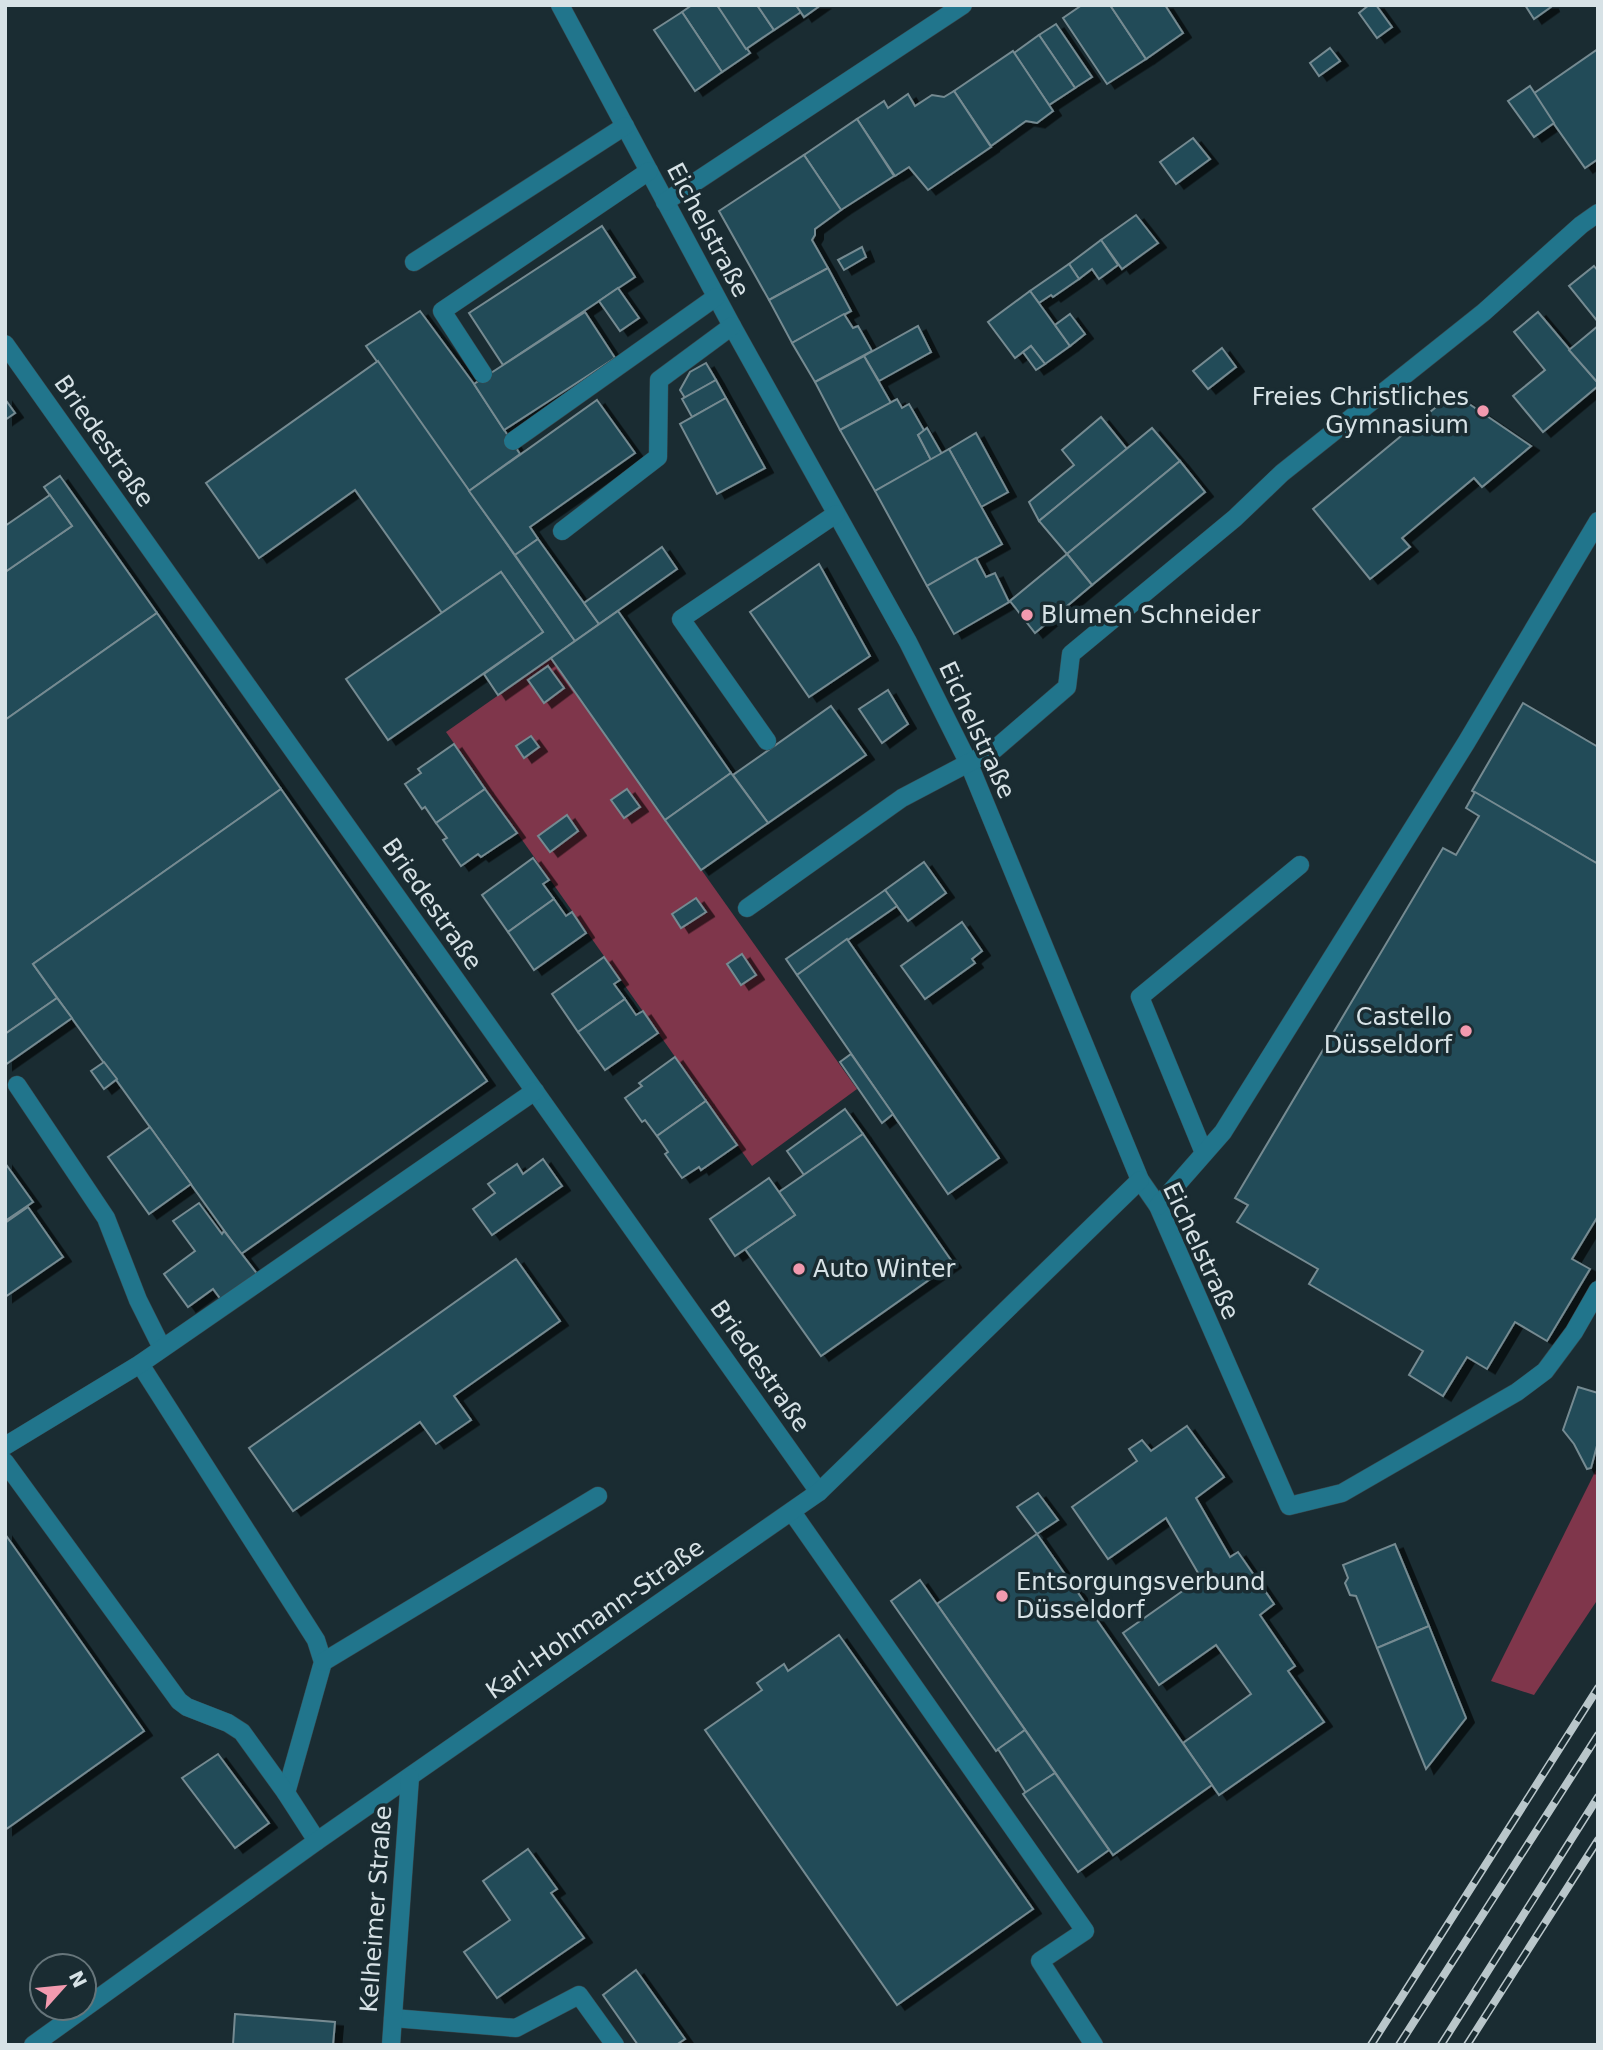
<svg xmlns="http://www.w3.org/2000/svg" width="1603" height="2050" viewBox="0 0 1603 2050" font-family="'DejaVu Sans',sans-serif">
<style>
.green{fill:#7f364b}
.building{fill:#214b58;stroke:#758a91;stroke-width:2;filter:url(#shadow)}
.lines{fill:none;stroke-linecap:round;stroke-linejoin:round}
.minor-casing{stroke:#38494f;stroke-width:19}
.minor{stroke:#21758c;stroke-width:18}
.rail-casing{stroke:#b9c6ca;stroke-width:8}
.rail{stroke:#1a2c32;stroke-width:5;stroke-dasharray:16;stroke-linecap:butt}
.poi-dot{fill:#f29aaf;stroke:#1a2c32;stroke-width:2.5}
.labels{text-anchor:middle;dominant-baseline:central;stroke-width:7;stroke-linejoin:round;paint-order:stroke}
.street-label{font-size:24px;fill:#d7e2e6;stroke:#1a2c32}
.poi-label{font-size:24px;fill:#d7e2e6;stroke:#1a2c32;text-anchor:start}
</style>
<defs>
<filter id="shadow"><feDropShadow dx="8" dy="4.5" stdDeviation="0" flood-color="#0009"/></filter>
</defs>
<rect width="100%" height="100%" fill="#1a2c32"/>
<g class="green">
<polygon points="551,658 857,1089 752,1166 446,732"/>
<polygon points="1598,1466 1598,1599 1534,1695 1491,1681"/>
</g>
<g class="building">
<polygon points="692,5 717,5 750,53 722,72 682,12"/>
<polygon points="717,5 757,5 774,30 746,49"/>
<polygon points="757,5 796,5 801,12 774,30"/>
<polygon points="796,5 821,5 804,17"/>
<polygon points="1082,5 1110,5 1146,59 1107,84 1063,18"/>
<polygon points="1110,5 1165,5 1183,33 1146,59"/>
<polygon points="1369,5 1376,5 1392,27 1377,38 1359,13"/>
<polygon points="1525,5 1550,5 1551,7 1534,19"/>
<polygon points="682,12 722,72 695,91 654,30"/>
<polygon points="1056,24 1092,77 1075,88 1039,35"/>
<polygon points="1039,35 1075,88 1049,105 1014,53"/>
<polygon points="1330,48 1340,61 1319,76 1310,63"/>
<polygon points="1598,49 1598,159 1585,168 1533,94"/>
<polygon points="1013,51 1053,111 1037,123 1026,121 991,146 954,91"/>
<polygon points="1530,86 1554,123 1534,137 1508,101"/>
<polygon points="954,91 991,147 928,190 909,167 895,176 857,119 884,101 888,108 908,94 915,106 932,95 944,97"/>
<polygon points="857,119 894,176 841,210 804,155"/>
<polygon points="1193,138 1210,159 1176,184 1160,162"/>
<polygon points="804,155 841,210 815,229 815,235 812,240 828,268 769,300 719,211"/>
<polygon points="1136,215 1158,243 1122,269 1101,240"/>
<polygon points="602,226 635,277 503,365 469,313"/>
<polygon points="1101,240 1118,265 1099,279 1092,269 1079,279 1069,264"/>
<polygon points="862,247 866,257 844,270 838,260"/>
<polygon points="1069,264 1079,279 1053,297 1051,295 1039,303 1030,291"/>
<polygon points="1594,266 1598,271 1598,322 1569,286"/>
<polygon points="828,268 851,311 792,343 769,300"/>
<polygon points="618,288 639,318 620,331 599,301"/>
<polygon points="1030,291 1070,346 1045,364 1031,346 1015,358 988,322"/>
<polygon points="420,311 474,384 520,454 469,491 366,346"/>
<polygon points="585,312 615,358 504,430 474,384"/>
<polygon points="1538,312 1598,383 1598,386 1543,432 1513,396 1545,370 1514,332"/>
<polygon points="844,314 853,328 858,326 872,351 815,382 792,343"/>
<polygon points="1070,314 1085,334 1070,346 1055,325"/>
<polygon points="918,326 931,352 879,381 864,356"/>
<polygon points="1598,326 1598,383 1569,350"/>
<polygon points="1031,346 1045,364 1036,370 1023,352"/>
<polygon points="1222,348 1236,367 1208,389 1193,371"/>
<polygon points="864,356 891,403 840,430 815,382"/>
<polygon points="378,361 575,641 498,695 484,674 543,632 501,572 442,613 355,490 259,558 206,483"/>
<polygon points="706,363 716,380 685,398 680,390 690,372"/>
<polygon points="716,380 726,398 692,417 682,399"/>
<polygon points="1453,393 1531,446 1482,487 1474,478 1402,538 1410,547 1370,579 1313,509"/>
<polygon points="726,398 765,468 717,494 680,424"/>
<polygon points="5,399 15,413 5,420"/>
<polygon points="897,399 902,408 909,404 925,432 918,435 931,460 875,491 840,430"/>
<polygon points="597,400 635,453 530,527 538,539 515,555 469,491"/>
<polygon points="1101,417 1127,449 1039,521 1029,502 1074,465 1062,450"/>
<polygon points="927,428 942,454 931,460 918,435"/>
<polygon points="1152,428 1180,461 1067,554 1039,521"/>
<polygon points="976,433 1008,492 981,507 949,449"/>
<polygon points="949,449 1002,544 927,586 875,491"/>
<polygon points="1180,461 1205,492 1092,585 1067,554"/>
<polygon points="60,476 157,613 5,720 5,572 72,526 44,487"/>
<polygon points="50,495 72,526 5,572 5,526"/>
<polygon points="538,539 599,624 575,641 515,555"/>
<polygon points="662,547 677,569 599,624 584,603"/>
<polygon points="1067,554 1092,585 1035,633 1010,601"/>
<polygon points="976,558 986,577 995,573 1009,602 954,634 927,586"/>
<polygon points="819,564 870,656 809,697 750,612"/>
<polygon points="501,572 543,632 388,740 346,679"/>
<polygon points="618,611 731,773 665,820 551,658"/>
<polygon points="157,613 281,789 33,964 57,998 5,1034 5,720"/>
<polygon points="548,666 564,688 544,703 528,680"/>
<polygon points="888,690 908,724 882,743 859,709"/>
<polygon points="1523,703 1598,747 1598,864 1472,791"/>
<polygon points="831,706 866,755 768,823 733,775"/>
<polygon points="531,736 539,747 524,758 516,746"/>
<polygon points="454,744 485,789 436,823 425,807 422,809 405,784 421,773 418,769"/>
<polygon points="731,773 768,823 701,870 665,820"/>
<polygon points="281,789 487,1081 241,1254 33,964"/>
<polygon points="485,789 517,833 481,857 478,854 461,866 443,840 447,838 436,823"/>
<polygon points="627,789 640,807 624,818 611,800"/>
<polygon points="1475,792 1598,864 1598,1216 1572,1259 1590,1269 1547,1341 1515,1322 1487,1369 1467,1357 1443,1396 1409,1375 1423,1351 1309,1284 1318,1269 1237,1222 1248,1205 1235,1198 1443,848 1456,855 1479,816 1466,808"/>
<polygon points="567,815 578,831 550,852 538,836"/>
<polygon points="533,858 549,880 543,884 554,899 508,932 482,895"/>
<polygon points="924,862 946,893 908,921 885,890"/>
<polygon points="885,890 897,906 797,975 786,959"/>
<polygon points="696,898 706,912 681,928 672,914"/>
<polygon points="554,899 566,916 572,912 586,933 534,970 508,932"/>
<polygon points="962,922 982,951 972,959 975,963 925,999 901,966"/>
<polygon points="847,939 999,1158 948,1194 797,975"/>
<polygon points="742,954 756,975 741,985 727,964"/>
<polygon points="604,957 620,980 614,984 625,999 578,1032 552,994"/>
<polygon points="57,998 72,1018 5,1065 5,1034"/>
<polygon points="625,999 636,1015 643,1011 658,1033 605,1070 578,1032"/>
<polygon points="851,1054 893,1114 882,1123 840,1062"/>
<polygon points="675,1057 706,1101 657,1136 645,1120 642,1122 625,1098 642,1086 639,1083"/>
<polygon points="104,1062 117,1079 104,1089 91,1071"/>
<polygon points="706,1101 737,1145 701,1170 699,1167 682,1178 665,1154 668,1152 657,1136"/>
<polygon points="845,1109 863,1134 804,1175 787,1151"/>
<polygon points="150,1127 191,1184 149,1214 108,1157"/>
<polygon points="863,1134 953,1263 821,1356 745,1249 795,1215 779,1192"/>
<polygon points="543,1159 562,1186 492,1235 473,1209 495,1193 488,1184 517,1164 523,1174"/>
<polygon points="5,1163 33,1202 5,1221"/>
<polygon points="769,1178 795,1215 735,1256 710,1219"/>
<polygon points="199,1203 222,1234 224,1231 258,1275 222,1301 213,1289 188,1307 164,1274 195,1251 173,1221"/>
<polygon points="28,1207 63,1257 5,1297 5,1223"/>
<polygon points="516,1259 560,1321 454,1396 471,1420 436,1444 420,1422 293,1511 249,1448"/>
<polygon points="1578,1387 1598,1393 1598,1442 1591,1468 1587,1469 1574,1444 1563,1430"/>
<polygon points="1187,1426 1224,1477 1196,1498 1230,1557 1238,1552 1274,1604 1260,1615 1295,1666 1288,1671 1324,1722 1219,1795 1183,1743 1251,1694 1216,1645 1159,1685 1123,1633 1201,1578 1166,1518 1108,1559 1072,1507 1137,1461 1129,1449 1142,1440 1151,1451"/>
<polygon points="1038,1493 1058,1520 1037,1534 1017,1507"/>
<polygon points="5,1534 144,1731 5,1830"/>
<polygon points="1037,1534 1212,1785 1113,1855 937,1604"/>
<polygon points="1395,1544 1429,1626 1377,1648 1356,1596 1350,1595 1345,1583 1348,1578 1343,1565"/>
<polygon points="920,1580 1025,1730 996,1751 891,1601"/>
<polygon points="1429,1626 1466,1718 1426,1769 1377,1648"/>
<polygon points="839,1635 1033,1909 897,2005 705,1730 762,1690 757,1683 784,1664 788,1671"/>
<polygon points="1025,1730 1055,1773 1026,1793 998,1749"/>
<polygon points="218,1754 269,1823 235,1848 182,1778"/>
<polygon points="1055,1773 1109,1850 1078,1872 1023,1794"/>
<polygon points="528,1849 557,1889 551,1893 584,1938 497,1998 464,1952 510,1920 483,1881"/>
<polygon points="636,1970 685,2039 676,2045 638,2045 603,1995"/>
<polygon points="235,2014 335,2022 333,2045 233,2045"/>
</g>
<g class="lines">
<defs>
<g id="minor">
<polyline points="560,5 732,326 908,642 969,764 1140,1180 1158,1206 1289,1506 1342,1493 1517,1392 1545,1371 1574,1332 1598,1290"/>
<polyline points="665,202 963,5"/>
<polyline points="414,262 625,126"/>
<polyline points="5,344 819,1492"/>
<polyline points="483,374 442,311 649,171"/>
<polyline points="513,441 716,297"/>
<polyline points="562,531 658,457 659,380 732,326"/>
<polyline points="767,741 681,619 836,514"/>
<polyline points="747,908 902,798 995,749 1067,687 1071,654 1235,518 1282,473 1484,312 1581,225 1598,213"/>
<polyline points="17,1085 106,1218 138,1300 162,1348"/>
<polyline points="1204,1153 1140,997 1300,865"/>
<polyline points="1158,1206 1223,1132 1466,743 1598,521"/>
<polyline points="140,1364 316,1640 323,1662 286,1793"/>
<polyline points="5,1446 140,1364 535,1091"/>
<polyline points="5,1462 179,1701 187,1707 228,1723 242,1732 286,1793 317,1841"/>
<polyline points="792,1512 1085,1931 1040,1961 1094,2045"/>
<polyline points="323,1662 598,1496"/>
<polyline points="393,2018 516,2028 579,1995 615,2045"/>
<polyline points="33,2045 317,1841 819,1492 1140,1180"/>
<polyline points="391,2045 410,1777"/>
</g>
</defs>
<use href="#minor" class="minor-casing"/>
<use href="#minor" class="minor"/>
<defs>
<g id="rail">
<polyline points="1371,2045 1598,1688"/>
<polyline points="1399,2045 1598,1735"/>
<polyline points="1441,2045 1598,1797"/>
<polyline points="1467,2045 1598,1840"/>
</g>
</defs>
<use href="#rail" class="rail-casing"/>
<use href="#rail" class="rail"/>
</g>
<g class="poi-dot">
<circle cx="1483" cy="411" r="7"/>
<circle cx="1027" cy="615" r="7"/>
<circle cx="1466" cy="1031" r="7"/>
<circle cx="799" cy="1269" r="7"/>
<circle cx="1002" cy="1596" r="7"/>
</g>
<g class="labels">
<g class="street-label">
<text transform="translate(708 230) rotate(62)">Eichelstraße</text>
<text transform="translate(104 441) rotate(55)">Briedestraße</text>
<text transform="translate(977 730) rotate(65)">Eichelstraße</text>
<text transform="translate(432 904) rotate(55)">Briedestraße</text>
<text transform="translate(1201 1251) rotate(65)">Eichelstraße</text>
<text transform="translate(760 1366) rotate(55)">Briedestraße</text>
<text transform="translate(595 1619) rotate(-35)">Karl-Hohmann-Straße</text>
<text transform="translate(376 1909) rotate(-86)">Kelheimer Straße</text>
</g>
<g class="poi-label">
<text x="1469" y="397" text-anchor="end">Freies Christliches<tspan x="1469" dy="28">Gymnasium</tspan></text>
<text x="1041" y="615">Blumen Schneider</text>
<text x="1452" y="1017" text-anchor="end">Castello<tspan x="1452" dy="28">Düsseldorf</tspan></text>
<text x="813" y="1269">Auto Winter</text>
<text x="1016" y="1582">Entsorgungsverbund<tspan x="1016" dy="28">Düsseldorf</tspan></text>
</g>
</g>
<rect width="1603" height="2050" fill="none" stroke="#d7e2e6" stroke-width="14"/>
<g transform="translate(63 1987) rotate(63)"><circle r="33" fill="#1a2c32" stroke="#66757a" stroke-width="2"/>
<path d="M0-5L12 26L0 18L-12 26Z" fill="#f29aaf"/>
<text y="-10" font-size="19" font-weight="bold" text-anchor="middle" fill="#d7e2e6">N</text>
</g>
</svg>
